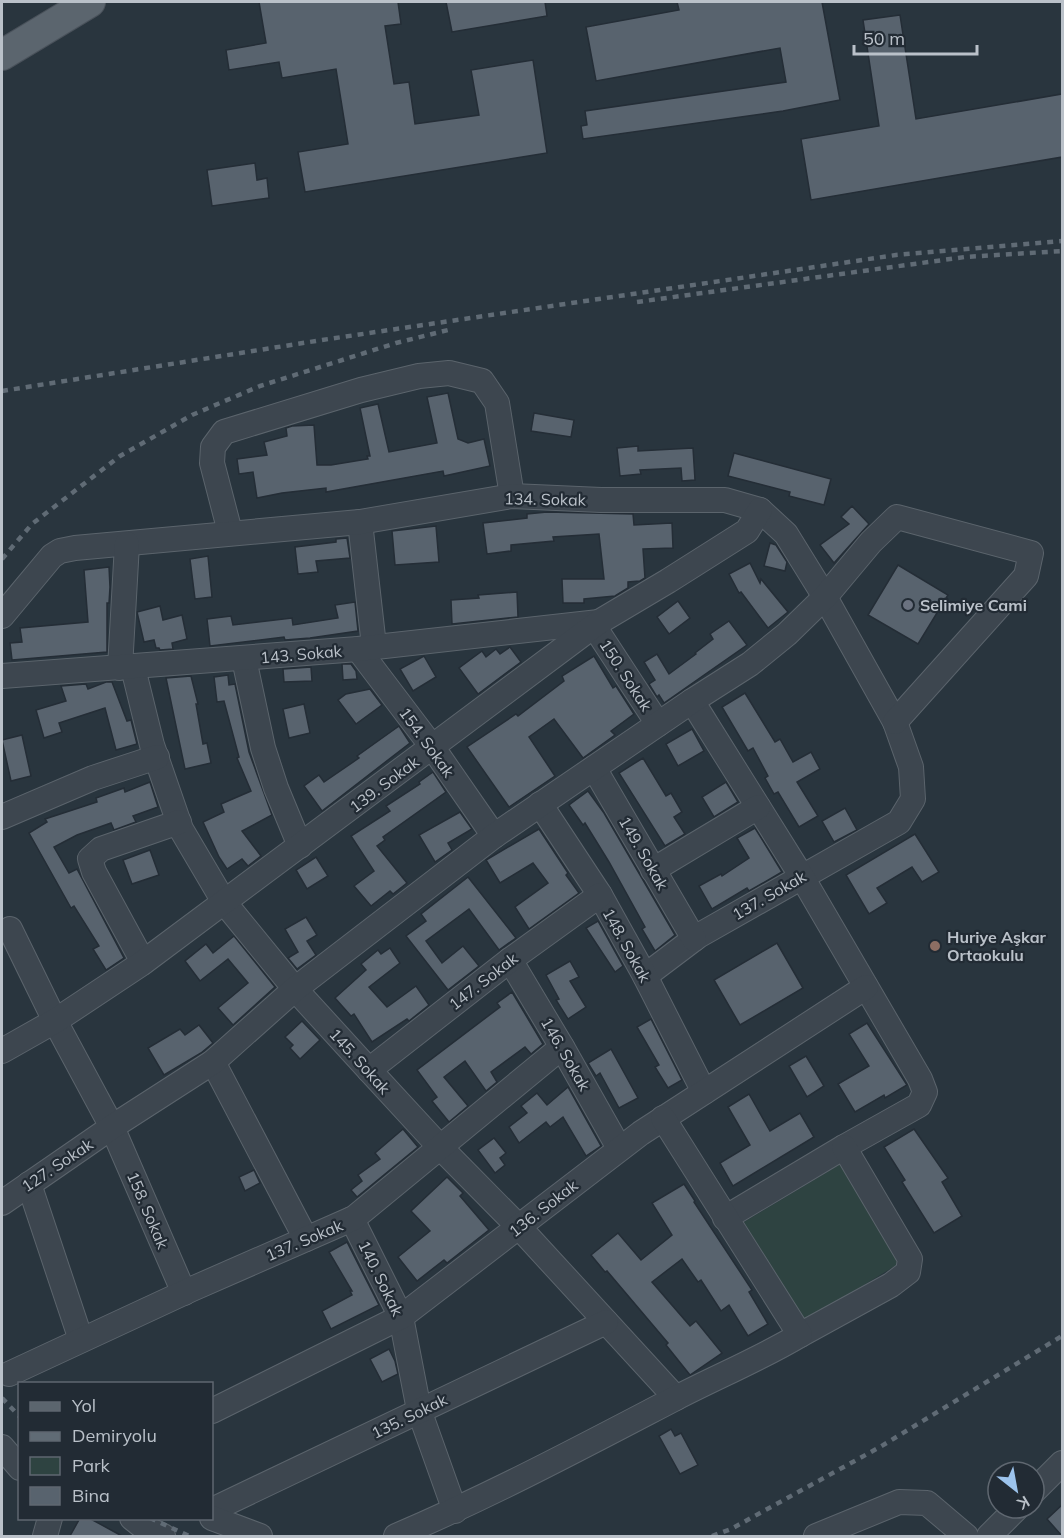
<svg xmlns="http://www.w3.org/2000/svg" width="1064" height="1538" viewBox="0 0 1064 1538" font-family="Mulish,sans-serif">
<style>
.green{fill:#2e4341}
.building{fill:#58636e;stroke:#242d36;stroke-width:1.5}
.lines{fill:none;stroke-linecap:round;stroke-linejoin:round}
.minor-casing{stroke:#5b646c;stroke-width:26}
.major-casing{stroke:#4a525b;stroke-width:32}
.minor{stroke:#3d464f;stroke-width:24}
.major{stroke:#5b656e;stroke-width:30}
.rail{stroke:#606b75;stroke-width:4.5;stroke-dasharray:6 6;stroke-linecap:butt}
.worship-dot{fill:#6b7280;stroke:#222b34;stroke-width:2}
.education-dot{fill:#8d6e63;stroke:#222b34;stroke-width:2}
.labels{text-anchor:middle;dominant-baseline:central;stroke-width:4.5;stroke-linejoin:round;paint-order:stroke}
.street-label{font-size:16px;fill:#bac1c9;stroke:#222b34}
.poi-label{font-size:16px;font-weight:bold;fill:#bac1c9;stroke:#222b34;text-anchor:start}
</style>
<rect width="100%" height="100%" fill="#29353e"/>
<polygon class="green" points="844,1162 903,1261 804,1322 744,1222"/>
<g class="building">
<polygon points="259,2 398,2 401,24 385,26 394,84 409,82 415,124 479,115 471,70 533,60 547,153 305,192 298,152 348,144 336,69 282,78 279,62 229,70 226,50 266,43"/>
<polygon points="446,2 545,2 547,16 452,32"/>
<polygon points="677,2 822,2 840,100 783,111 583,139 581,126 587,125 585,111 786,82 780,48 596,81 586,27 679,10"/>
<polygon points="900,15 916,119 1062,94 1062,157 811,200 801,139 879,126 863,20"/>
<polygon points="255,163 257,180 267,178 269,198 212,206 207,170"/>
<polygon points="448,393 458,439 468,443 484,439 490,466 444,476 443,471 326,492 326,488 282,493 257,498 253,472 239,474 237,459 267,455 264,442 287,436 286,428 292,426 314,425 317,465 331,465 368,459 367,456 370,456 360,408 378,404 389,452 437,443 427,397"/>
<polygon points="534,413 574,420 571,437 531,431"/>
<polygon points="638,446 638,451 693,448 695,480 682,481 681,468 640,470 641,474 620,476 617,448"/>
<polygon points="734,453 831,479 824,505 789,496 790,492 728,476"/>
<polygon points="852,506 869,524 834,563 820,545 849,524 841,517"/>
<polygon points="547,512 633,514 634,525 672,523 673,548 643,549 645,578 640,581 628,582 628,588 615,596 584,599 584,603 563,603 562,579 604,579 599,534 553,537 554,541 511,545 511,551 487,554 483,523 527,518 527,514"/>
<polygon points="436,526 439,562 395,565 392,531"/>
<polygon points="347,538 350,558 316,561 318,572 298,574 295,547 336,542 336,539"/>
<polygon points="770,543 776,545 787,562 785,571 764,566"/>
<polygon points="208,556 212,597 195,599 190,559"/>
<polygon points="750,563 760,583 761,579 788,612 768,628 741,592 739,593 729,574"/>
<polygon points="898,565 948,595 918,644 868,615"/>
<polygon points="109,567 110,587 109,603 107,603 107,652 12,660 10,643 22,642 20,628 88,622 84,570"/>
<polygon points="517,592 518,617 452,624 451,600 479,598 478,595"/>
<polygon points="678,601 690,618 669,634 657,617"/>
<polygon points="355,602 358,631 310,638 285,640 284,637 210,646 207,619 231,616 233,625 292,618 293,625 338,618 335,605"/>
<polygon points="160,606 163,620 182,615 187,639 172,643 173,649 160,650 159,648 156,648 154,640 144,642 137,612"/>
<polygon points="729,621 747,645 664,703 659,695 657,697 649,684 655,680 644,662 657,654 669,674 696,654 695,653 713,639 710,634"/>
<polygon points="510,647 521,662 478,694 459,668 482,651 486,657 496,649 500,654"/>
<polygon points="424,656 436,677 413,691 400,669"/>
<polygon points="594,656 613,688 616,686 634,714 611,731 615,735 583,758 554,719 529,737 555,776 509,807 467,747 516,714 518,716 564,681 562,676"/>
<polygon points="342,664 351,664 356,671 357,679 343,680"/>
<polygon points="311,667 312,681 284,682 283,669"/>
<polygon points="228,675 229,685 235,684 249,752 272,815 242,831 261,856 248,866 242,859 227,869 219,857 203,822 224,812 221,804 251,791 237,758 239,757 224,701 217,702 214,677"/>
<polygon points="191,676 198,704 196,704 203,744 207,743 211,763 185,769 166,678"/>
<polygon points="106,682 112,682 127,721 131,720 137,744 116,750 105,708 59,723 62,732 44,738 36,710 66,701 61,686 86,684 88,689"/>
<polygon points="370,689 382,705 356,724 338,700 346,694"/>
<polygon points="745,693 775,742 780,739 793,762 811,752 820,769 797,782 818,816 799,827 778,792 774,794 765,778 768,776 753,748 748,751 722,707"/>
<polygon points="304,704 310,733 289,738 283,709"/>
<polygon points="399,726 410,743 322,811 304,786 319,775 324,782 359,758 357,756"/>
<polygon points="692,729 704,751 678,766 666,744"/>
<polygon points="22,735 31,776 11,781 2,740"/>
<polygon points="643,758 666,796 671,793 682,812 674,817 685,834 665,846 619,773"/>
<polygon points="433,772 446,792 383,837 385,840 377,846 407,883 393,894 390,891 371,906 354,886 374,871 351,836 390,811 386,806 420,784 419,782"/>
<polygon points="150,782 158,807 133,816 136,822 114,830 111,823 77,835 54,847 69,873 77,869 124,958 106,970 93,949 99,946 74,906 71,908 29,833 47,822 45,819 97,802 96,798 124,788 125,792"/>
<polygon points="726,782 738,802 714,817 702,797"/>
<polygon points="588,791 604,813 675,935 655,951 642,929 645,927 609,862 585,823 583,825 569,805"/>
<polygon points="845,808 857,830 834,842 822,821"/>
<polygon points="460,812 472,829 448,843 452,850 435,862 419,835"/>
<polygon points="755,828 782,872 749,891 747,888 712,909 699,886 721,874 722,876 749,858 737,838"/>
<polygon points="539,829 568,873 566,875 579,893 529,929 515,907 548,883 533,863 500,883 486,860"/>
<polygon points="915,834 939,872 922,882 912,867 877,888 887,903 869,914 846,875"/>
<polygon points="150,850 159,875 132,884 123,860"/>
<polygon points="316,857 328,876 307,889 296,870"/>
<polygon points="468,877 516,938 499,950 469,909 426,941 442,963 463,946 479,966 448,990 406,936 426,921 421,914"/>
<polygon points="306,917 317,935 307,941 316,955 297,969 288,958 298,952 285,929"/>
<polygon points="598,921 623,966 615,972 586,928"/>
<polygon points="234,936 275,987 233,1025 218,1008 248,983 228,959 200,981 185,961 206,944 213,953"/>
<polygon points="777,943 803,988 740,1025 714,980"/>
<polygon points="390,948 400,963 369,987 387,1007 416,986 429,1005 409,1021 407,1019 372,1042 354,1014 351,1016 335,998 366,970 361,964 378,950 381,954"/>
<polygon points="570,961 579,977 570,981 586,1007 568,1019 556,1000 559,999 546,975"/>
<polygon points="512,992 543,1044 531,1054 525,1047 491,1072 497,1082 486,1091 465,1061 444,1077 468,1106 449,1122 432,1101 437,1097 417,1070 500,1007 497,1003"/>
<polygon points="651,1019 682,1080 668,1088 655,1067 659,1065 637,1027"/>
<polygon points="302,1021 320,1040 300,1059 290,1048 293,1045 285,1037"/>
<polygon points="867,1023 907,1085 885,1098 884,1095 855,1112 838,1084 869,1066 849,1034"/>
<polygon points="199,1025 213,1043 201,1053 164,1075 148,1048 180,1029 185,1035"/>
<polygon points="611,1049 638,1098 619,1108 600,1073 596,1076 588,1063"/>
<polygon points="806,1056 824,1086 807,1097 789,1066"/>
<polygon points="568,1087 601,1146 586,1156 563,1117 550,1127 546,1122 519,1143 509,1127 527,1113 521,1106 537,1093 547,1105"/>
<polygon points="749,1094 770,1131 800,1113 814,1137 733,1186 720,1163 750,1145 728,1107"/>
<polygon points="403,1129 418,1147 357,1197 351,1190 362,1181 358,1175 380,1159 375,1153"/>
<polygon points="914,1129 948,1178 942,1182 962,1216 934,1233 902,1182 905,1180 884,1147"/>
<polygon points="494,1138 506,1153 500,1158 505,1165 495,1173 478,1150"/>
<polygon points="254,1170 260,1183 245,1191 239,1177"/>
<polygon points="447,1177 463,1193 460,1196 489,1230 447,1263 444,1260 417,1281 398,1257 430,1231 411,1211"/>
<polygon points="684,1184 695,1201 694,1202 752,1290 749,1292 768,1324 748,1336 729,1305 721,1311 701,1280 698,1282 682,1259 652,1282 690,1326 696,1321 722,1353 690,1375 666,1345 668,1343 607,1271 605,1272 591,1255 618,1233 641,1260 672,1235 652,1203"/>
<polygon points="347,1242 379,1305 331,1329 322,1311 352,1295 350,1291 352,1291 329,1252"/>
<polygon points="389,1349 395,1361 398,1374 382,1382 370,1359"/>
<polygon points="671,1429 675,1436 681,1433 698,1465 680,1474 659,1436"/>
<polygon points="1062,1505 1062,1536 1047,1519"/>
<polygon points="80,1518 89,1518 122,1536 70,1536"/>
</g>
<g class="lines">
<defs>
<g id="minor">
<polyline points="360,522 374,646"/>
<polyline points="230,532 212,463 213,447 224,432 361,390 419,376 449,373 482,381 497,403 512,496"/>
<polyline points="2,616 52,556 60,551 75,548 360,522 512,496 601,500 725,500 760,510 786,534 825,597 895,722 911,767 913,799 899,822 698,936 645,976"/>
<polyline points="594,626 658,724"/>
<polyline points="358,649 433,748 494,836"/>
<polyline points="244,659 263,748 276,788 300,846"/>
<polyline points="120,668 127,544"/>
<polyline points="133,668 152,745 181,829 224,902 295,989 369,1070 440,1147 519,1227 676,1398"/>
<polyline points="2,676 358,649 599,622"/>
<polyline points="692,701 802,877 920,1079 925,1092 919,1105 844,1147 725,1218"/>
<polyline points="594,768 694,939"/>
<polyline points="540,804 600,895 645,976 704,1092"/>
<polyline points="2,817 93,778 157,757"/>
<polyline points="653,870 758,807"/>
<polyline points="10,929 55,1021 112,1127 184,1293"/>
<polyline points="510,960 562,1047 619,1148"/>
<polyline points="143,962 94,872 90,859 101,849 179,822"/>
<polyline points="2,1051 55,1021 141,964 599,622 668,581 747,531 760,510"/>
<polyline points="213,1062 306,1239"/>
<polyline points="369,1070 510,960 600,895"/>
<polyline points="29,1184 81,1340"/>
<polyline points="2,1203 112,1127 213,1062 295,989 494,836 692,701 750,664 787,634 825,597 871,542 897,517 1031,553 1026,576 895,722"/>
<polyline points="352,1219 401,1317 419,1410 455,1511"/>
<polyline points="800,1335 891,1285 908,1272 910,1259 844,1147"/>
<polyline points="9,1374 192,1289 354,1218 562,1047"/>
<polyline points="212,1411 401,1317 641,1133 866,987"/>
<polyline points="2,1447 20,1468"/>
<polyline points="1034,1491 1062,1463"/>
<polyline points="212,1510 606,1322"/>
<polyline points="132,1518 142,1526 163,1536"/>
<polyline points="212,1518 260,1536"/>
<polyline points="45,1536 50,1518"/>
<path d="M396 1536C492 1495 582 1447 674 1399 716 1377 760 1359 800 1335L663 1118"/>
<polyline points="816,1536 899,1502 927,1503 966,1536"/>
<polyline points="989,1536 1017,1508"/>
</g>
<polyline id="major" points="2,55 90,2"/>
</defs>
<use href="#minor" class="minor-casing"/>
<use href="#major" class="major-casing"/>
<use href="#minor" class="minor"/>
<use href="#major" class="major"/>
<g class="rail">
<polyline points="637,302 965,257 1062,251"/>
<polyline points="2,391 322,340 896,255 1062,241"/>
<polyline points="2,559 32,524 120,456 192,415 260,386 396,343 452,329"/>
<polyline points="2,1398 20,1417"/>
<polyline points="150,1518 189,1536"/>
<polyline points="712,1536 731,1529 880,1447 1062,1336"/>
</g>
</g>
<circle class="worship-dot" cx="908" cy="605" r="6"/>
<circle class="education-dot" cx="935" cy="946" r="6"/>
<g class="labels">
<g class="street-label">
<text transform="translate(545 499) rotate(1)">134. Sokak</text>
<text transform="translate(301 654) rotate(-5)">143. Sokak</text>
<text transform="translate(626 675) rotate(57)">150. Sokak</text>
<text transform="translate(427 742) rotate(54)">154. Sokak</text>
<text transform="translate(384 784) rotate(-37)">139. Sokak</text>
<text transform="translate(644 853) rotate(60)">149. Sokak</text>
<text transform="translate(769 895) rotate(-30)">137. Sokak</text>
<text transform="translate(627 945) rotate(61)">148. Sokak</text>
<text transform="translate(483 981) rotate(-38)">147. Sokak</text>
<text transform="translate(566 1054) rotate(60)">146. Sokak</text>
<text transform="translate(360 1061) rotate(48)">145. Sokak</text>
<text transform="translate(57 1165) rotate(-34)">127. Sokak</text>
<text transform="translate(543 1208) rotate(-38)">136. Sokak</text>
<text transform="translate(148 1210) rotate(67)">158. Sokak</text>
<text transform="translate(304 1240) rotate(-23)">137. Sokak</text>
<text transform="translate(381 1278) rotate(64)">140. Sokak</text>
<text transform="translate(409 1416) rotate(-26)">135. Sokak</text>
</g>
<g class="poi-label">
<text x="920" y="605">Selimiye Cami</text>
<text x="947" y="937">Huriye Aşkar<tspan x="947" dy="18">Ortaokulu</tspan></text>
</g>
</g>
<rect width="1064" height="1538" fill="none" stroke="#bac1c9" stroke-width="6"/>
<rect x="18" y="1382" width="195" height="138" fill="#222b34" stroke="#5f6770" stroke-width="1.5"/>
<rect x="30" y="1402" width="30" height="9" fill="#5b656e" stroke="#5f6770" stroke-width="1.5"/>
<text x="72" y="1412" font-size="18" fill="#bac1c9">Yol</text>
<rect x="30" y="1432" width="30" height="9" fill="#606b75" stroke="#5f6770" stroke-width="1.5"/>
<text x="72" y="1442" font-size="18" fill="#bac1c9">Demiryolu</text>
<rect x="30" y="1457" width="30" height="18" fill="#2e4341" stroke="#5f6770" stroke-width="1.5"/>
<text x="72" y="1472" font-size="18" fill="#bac1c9">Park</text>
<rect x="30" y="1487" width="30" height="18" fill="#58636e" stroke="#5f6770" stroke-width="1.5"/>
<text x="72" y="1502" font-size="18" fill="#bac1c9">Bina</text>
<g transform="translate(1016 1490) rotate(149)"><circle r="28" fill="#222b34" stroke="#5f6770" stroke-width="1.5"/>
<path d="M0-4.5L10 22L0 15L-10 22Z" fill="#9cc3ec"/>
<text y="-9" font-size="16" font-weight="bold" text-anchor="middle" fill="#bac1c9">K</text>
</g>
<path d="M854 45v9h123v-9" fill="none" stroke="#bac1c9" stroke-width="3"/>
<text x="863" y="45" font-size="18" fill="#bac1c9" stroke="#222b34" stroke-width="4.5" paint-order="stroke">50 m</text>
</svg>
